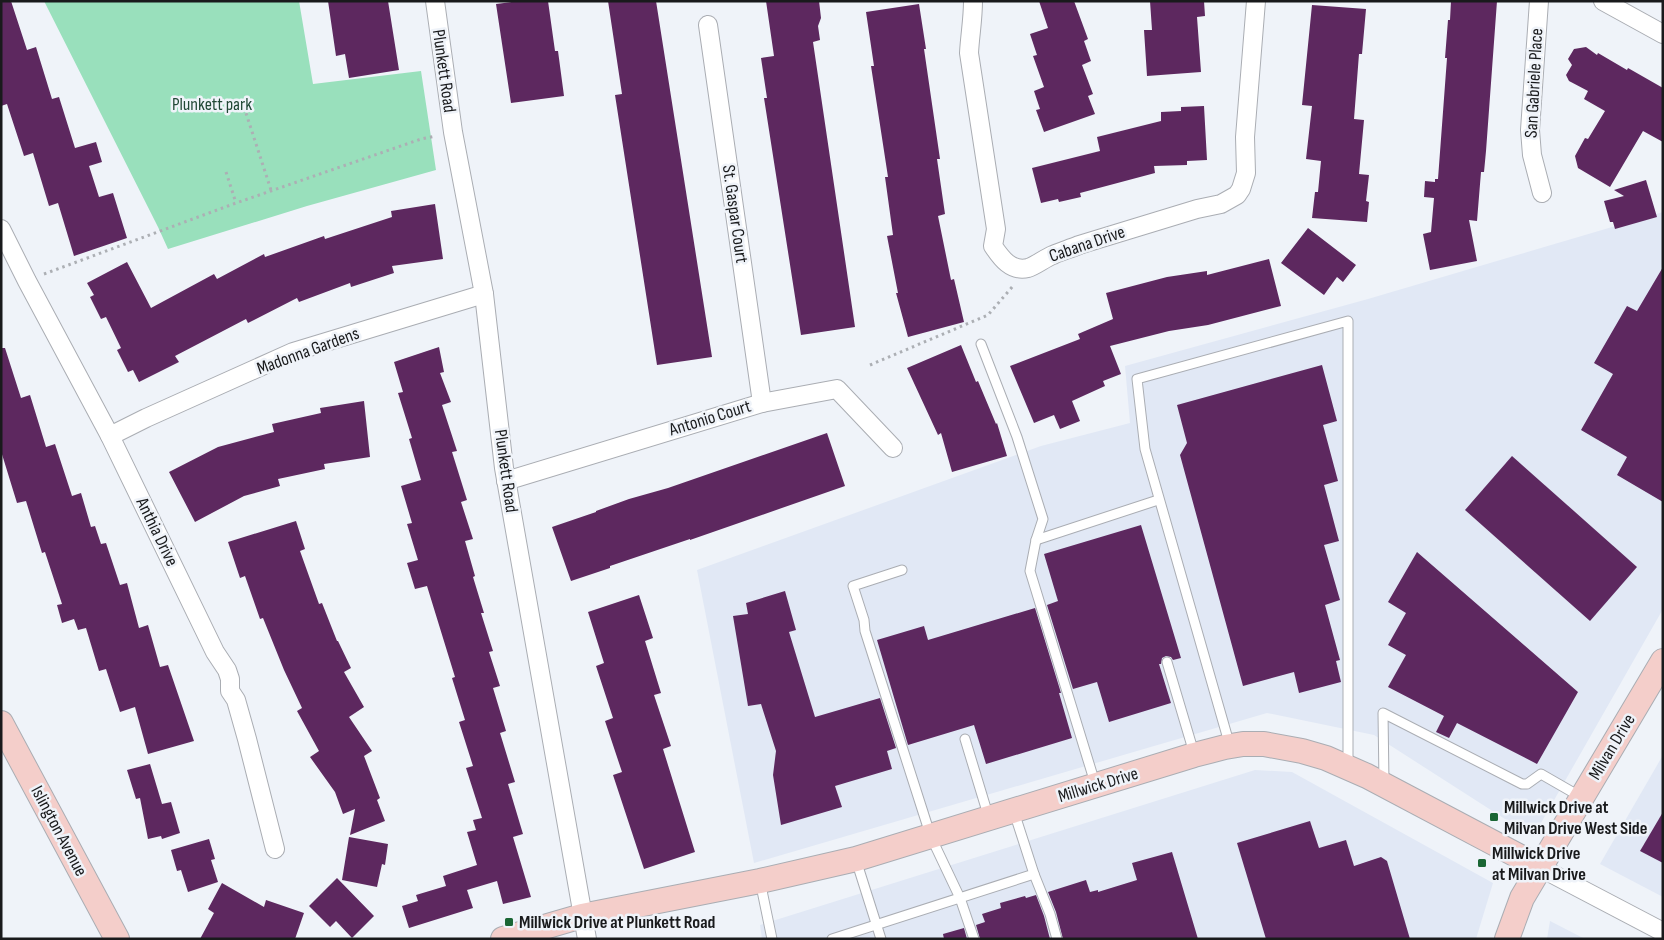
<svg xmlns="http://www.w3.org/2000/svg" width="1664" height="940" viewBox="0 0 1664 940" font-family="'Sofia Sans Condensed',sans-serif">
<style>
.built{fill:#e1e8f5}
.green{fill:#99e0bc}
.building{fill:#5d285f}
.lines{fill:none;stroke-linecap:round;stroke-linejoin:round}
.lane-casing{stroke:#aaadb3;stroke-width:11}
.street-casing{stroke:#aaadb3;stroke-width:20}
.secondary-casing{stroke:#aaadb3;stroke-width:26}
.path{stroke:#acafb4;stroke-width:3;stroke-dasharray:2.5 4;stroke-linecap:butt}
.lane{stroke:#fff;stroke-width:9}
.street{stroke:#fff;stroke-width:18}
.secondary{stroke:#f4ceca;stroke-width:24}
.poi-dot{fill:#1a6634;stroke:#eff3f9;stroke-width:2}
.labels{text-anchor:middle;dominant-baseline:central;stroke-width:5;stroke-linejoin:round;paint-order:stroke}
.street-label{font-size:18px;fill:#191a1c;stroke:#eff3f9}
.park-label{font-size:18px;fill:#214836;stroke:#eff3f9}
.poi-label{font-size:18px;font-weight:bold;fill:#191a1c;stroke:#eff3f9;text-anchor:start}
</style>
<rect width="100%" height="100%" fill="#eff3f9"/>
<g class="built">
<polygon points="1663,212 1663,609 1533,837 1374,735 1267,713 754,863 697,570 1041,446 1130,423 1125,366 1368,299"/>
<polygon points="1663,755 1663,897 1600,864"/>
<polygon points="1255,770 1292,772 1493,883 1476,939 762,939 760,925"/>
<polygon points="1550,921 1585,939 1547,939"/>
</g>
<polygon class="green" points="44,1 299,1 313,84 421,71 436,170 307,206 168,249 158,227"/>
<g class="building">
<polygon points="1,1 11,1 27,50 36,47 52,99 59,97 75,148 96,142 102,162 89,166 99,197 113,193 127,238 74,256 58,203 49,206 33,153 24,156 7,104 1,106"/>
<polygon points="328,1 388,1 399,70 349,78 345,54 336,56"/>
<polygon points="519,1 548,1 555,51 558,51 564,96 511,103 496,4"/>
<polygon points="608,1 656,1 712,357 657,365 615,95 622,94"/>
<polygon points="766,1 819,1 821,18 818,26 820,40 813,42 855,327 801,335 764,98 767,98 761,58 774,56"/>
<polygon points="1039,1 1074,1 1088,39 1084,41 1091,61 1082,65 1093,94 1088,96 1095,114 1044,132 1036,110 1040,109 1034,91 1044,87 1033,56 1037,55 1030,34 1048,28"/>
<polygon points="1150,1 1204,1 1205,16 1197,17 1201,72 1147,76 1144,30 1152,30"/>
<polygon points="1451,1 1497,1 1486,151 1484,172 1481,172 1477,221 1469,220 1477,261 1430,270 1423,234 1431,232 1434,198 1424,197 1425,181 1435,182 1435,179 1438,179 1447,58 1445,58 1448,20 1450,20"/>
<polygon points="919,4 926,49 924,49 940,159 937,159 945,214 938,216 951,280 954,279 964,322 908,337 896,293 898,293 887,236 893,235 885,177 888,177 871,66 874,66 866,12"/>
<polygon points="1312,5 1366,9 1362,54 1359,54 1354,119 1364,120 1359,174 1369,175 1366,201 1369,202 1367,222 1312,218 1315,192 1318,192 1321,161 1306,159 1312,106 1302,105"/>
<polygon points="1586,47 1597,55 1598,53 1627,70 1628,68 1663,88 1663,142 1643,131 1610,187 1578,168 1575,156 1585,138 1588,139 1605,111 1584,99 1588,91 1569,81 1566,75 1572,65 1568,59 1574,49"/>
<polygon points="1204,106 1207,160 1187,161 1187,165 1154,166 1155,173 1080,193 1081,197 1059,202 1058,199 1041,203 1032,168 1100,151 1097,137 1161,121 1161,112 1181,111 1181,107"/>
<polygon points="1646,180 1657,217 1615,229 1613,222 1610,222 1604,201 1624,196 1614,190"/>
<polygon points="435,204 443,259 392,266 394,273 351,287 350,283 299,302 297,298 248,323 246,319 175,356 179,362 139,382 133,370 128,372 117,350 121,348 106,317 101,319 90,297 94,295 87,283 127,262 151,308 214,274 217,279 264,254 265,257 324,236 325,239 392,217 391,211"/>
<polygon points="1308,228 1356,265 1343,282 1337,277 1324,295 1281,263"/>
<polygon points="1269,259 1281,306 1208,325 1169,331 1110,346 1121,374 1103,381 1105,386 1072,401 1080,421 1060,429 1054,415 1034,423 1010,366 1080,339 1078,334 1113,319 1106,293 1167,277 1207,271 1207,275"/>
<polygon points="1663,267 1663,502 1617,475 1627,457 1581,430 1613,374 1594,363 1627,306 1637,311"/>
<polygon points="961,345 976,382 978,381 996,424 997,423 1007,456 952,472 941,433 938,435 907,368"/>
<polygon points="439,347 444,372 440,373 451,402 442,405 457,451 452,452 467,500 461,502 473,539 465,541 475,576 473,577 484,613 481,613 493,651 489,652 500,686 493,688 506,731 500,733 515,782 508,784 523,834 513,837 531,897 503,904 497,881 467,890 473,908 409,928 402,906 418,901 416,895 446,886 443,876 477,865 467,832 476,830 473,820 482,818 466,768 473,766 459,722 465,720 452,678 455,677 427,586 415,589 407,563 418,560 407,524 412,523 401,486 421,480 409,439 412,438 398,393 403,392 394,362"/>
<polygon points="1,348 5,348 21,398 30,395 46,447 55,444 72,496 81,493 91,527 95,526 101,544 106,543 120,585 127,583 139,628 148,625 160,667 168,665 194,741 148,754 135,707 120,712 106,669 99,671 86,628 78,630 74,619 62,623 57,605 62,604 45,552 42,553 26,501 17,503 1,451"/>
<polygon points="1322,365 1337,421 1323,425 1338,481 1324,485 1339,541 1324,545 1340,600 1325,605 1340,660 1336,661 1341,682 1299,693 1294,672 1243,686 1180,455 1187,443 1177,405"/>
<polygon points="364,401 370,457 324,464 325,469 278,479 280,486 244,496 195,522 169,472 218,447 274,432 272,424 321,413 320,408"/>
<polygon points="827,433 845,486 690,540 690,539 610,566 610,568 571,581 552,527 596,512 596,511 629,499 668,488"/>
<polygon points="1512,456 1637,567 1590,621 1465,510"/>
<polygon points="296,521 305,549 300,551 319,604 322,603 337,641 338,641 351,668 344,672 364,707 349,717 372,751 364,756 380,798 377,800 385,821 350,835 355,809 343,814 335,792 310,757 319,751 297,711 302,708 284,670 263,618 260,619 245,576 240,578 228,542"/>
<polygon points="1141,525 1181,658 1173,660 1171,657 1166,656 1162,658 1161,664 1159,664 1171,703 1109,722 1097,682 1073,689 1047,605 1058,601 1044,554"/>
<polygon points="1417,552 1578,692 1537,764 1457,723 1449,738 1436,732 1444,716 1388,687 1406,655 1388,645 1406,613 1388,602"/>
<polygon points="785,591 796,630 789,632 815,717 880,698 896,748 887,751 892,769 835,786 842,807 781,825 773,775 776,751 761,704 748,706 733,616 748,614 746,603"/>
<polygon points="639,595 653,638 645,641 661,693 654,695 671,746 663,749 695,852 644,869 613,775 622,772 605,721 613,718 596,666 604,663 588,612"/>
<polygon points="1035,608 1061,693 1059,693 1072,738 986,764 974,725 908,745 877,640 924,626 928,640"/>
<polygon points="150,764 162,804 171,802 180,833 162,839 161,836 148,839 140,798 136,799 127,770"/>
<polygon points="1663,812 1663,863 1640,851"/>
<polygon points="1310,821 1319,848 1346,840 1354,866 1381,857 1387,861 1410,939 1266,939 1237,843"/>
<polygon points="349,837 388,844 385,865 382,864 377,887 342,880"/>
<polygon points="209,839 215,859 211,860 218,882 188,892 181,870 177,871 171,850"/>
<polygon points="1172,852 1198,939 1063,939 1056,912 1048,892 1086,880 1090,892 1098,890 1098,892 1137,880 1132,863"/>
<polygon points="337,878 374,916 352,938 336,921 330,927 309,906"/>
<polygon points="222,883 264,907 266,900 304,913 295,939 200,939 214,913 208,909"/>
<polygon points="1036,895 1044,916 1050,939 980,939 976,925 985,922 982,914 1001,908 1000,903 1025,896 1026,898"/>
<polygon points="964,928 967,939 944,939 943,934"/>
</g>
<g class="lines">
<defs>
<g id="lane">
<polyline points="981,344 1017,437 1043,519 1036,540 1030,571 1095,783"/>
<polyline points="1036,540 1158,500"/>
<polyline points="902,570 853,586 864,620 865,631 931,837 960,898 974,939"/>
<polyline points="1167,662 1194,753"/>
<polyline points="965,739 989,818"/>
<polyline points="1230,746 1145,449 1137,379 1348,321 1348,765"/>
<polyline points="1384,782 1383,713 1522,784 1527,784 1541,774 1581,797"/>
<polyline points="856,860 881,939"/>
<polyline points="1034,874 1050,914 1057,939"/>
<polyline points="760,881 772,939"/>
<polyline points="832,939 1034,874 1014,812"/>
</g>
<g id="street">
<polyline points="435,1 453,132 484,294 504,468 587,939"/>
<path d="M973 1C973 19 970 35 969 53L996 229 993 246C1001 258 1011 272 1028 268 1035 266 1045 258 1053 255 1061 251 1070 249 1079 245L1197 209 1221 204 1237 195 1241 189 1246 173 1245 137 1256 1"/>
<polyline points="1539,1 1530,130 1532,155 1542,193"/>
<polyline points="1603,1 1663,34"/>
<polyline points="708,25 762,403"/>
<polyline points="1,229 27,281 110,436 215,652 227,670 230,679 230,691 236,700 247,739 275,849"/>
<polyline points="110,436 146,418 293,352 484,294"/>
<polyline points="506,481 762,403 837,389 893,448"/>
<polyline points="1541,868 1663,932"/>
</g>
<g id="secondary">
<polyline points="1,723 117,939"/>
<polyline points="503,939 582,916 760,881 856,859 1194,755 1225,747 1243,744 1264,744 1302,751 1326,758 1367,776 1541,868"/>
<polyline points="1507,939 1522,898 1663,661"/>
</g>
</defs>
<use href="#lane" class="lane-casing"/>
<use href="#street" class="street-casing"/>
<use href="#secondary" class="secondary-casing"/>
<g class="path">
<polyline points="244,107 271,190"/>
<polyline points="226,172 236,203"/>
<polyline points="44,274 236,203 421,139 436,136"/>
<polyline points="870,365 988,315 1013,286"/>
</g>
<use href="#lane" class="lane"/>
<use href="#street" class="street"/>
<use href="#secondary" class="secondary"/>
</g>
<g class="poi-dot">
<rect x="1489" y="812" width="10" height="10" rx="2.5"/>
<rect x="1477" y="858" width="10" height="10" rx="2.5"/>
<rect x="504" y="917" width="10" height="10" rx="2.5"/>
</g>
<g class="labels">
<g class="street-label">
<text transform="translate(444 71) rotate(82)">Plunkett Road</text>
<text transform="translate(1534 83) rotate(-87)">San Gabriele Place</text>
<text transform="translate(735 214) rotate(82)">St. Gaspar Court</text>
<text transform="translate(1087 244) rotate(-19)">Cabana Drive</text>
<text transform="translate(308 351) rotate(-20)">Madonna Gardens</text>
<text transform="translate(710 418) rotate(-17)">Antonio Court</text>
<text transform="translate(506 471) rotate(82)">Plunkett Road</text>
<text transform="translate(157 532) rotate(64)">Anthia Drive</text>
<text transform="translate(1612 747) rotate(-59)">Milvan Drive</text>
<text transform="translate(1098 785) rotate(-17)">Millwick Drive</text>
<text transform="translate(59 831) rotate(62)">Islington Avenue</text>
</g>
<g class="park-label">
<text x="212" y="104">Plunkett park</text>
</g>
<g class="poi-label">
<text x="1504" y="807">Millwick Drive at<tspan x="1504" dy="21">Milvan Drive West Side</tspan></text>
<text x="1492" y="853">Millwick Drive<tspan x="1492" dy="21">at Milvan Drive</tspan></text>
<text x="519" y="922">Millwick Drive at Plunkett Road</text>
</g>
</g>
<rect width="1664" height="940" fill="none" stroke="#191a1c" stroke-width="5"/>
</svg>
